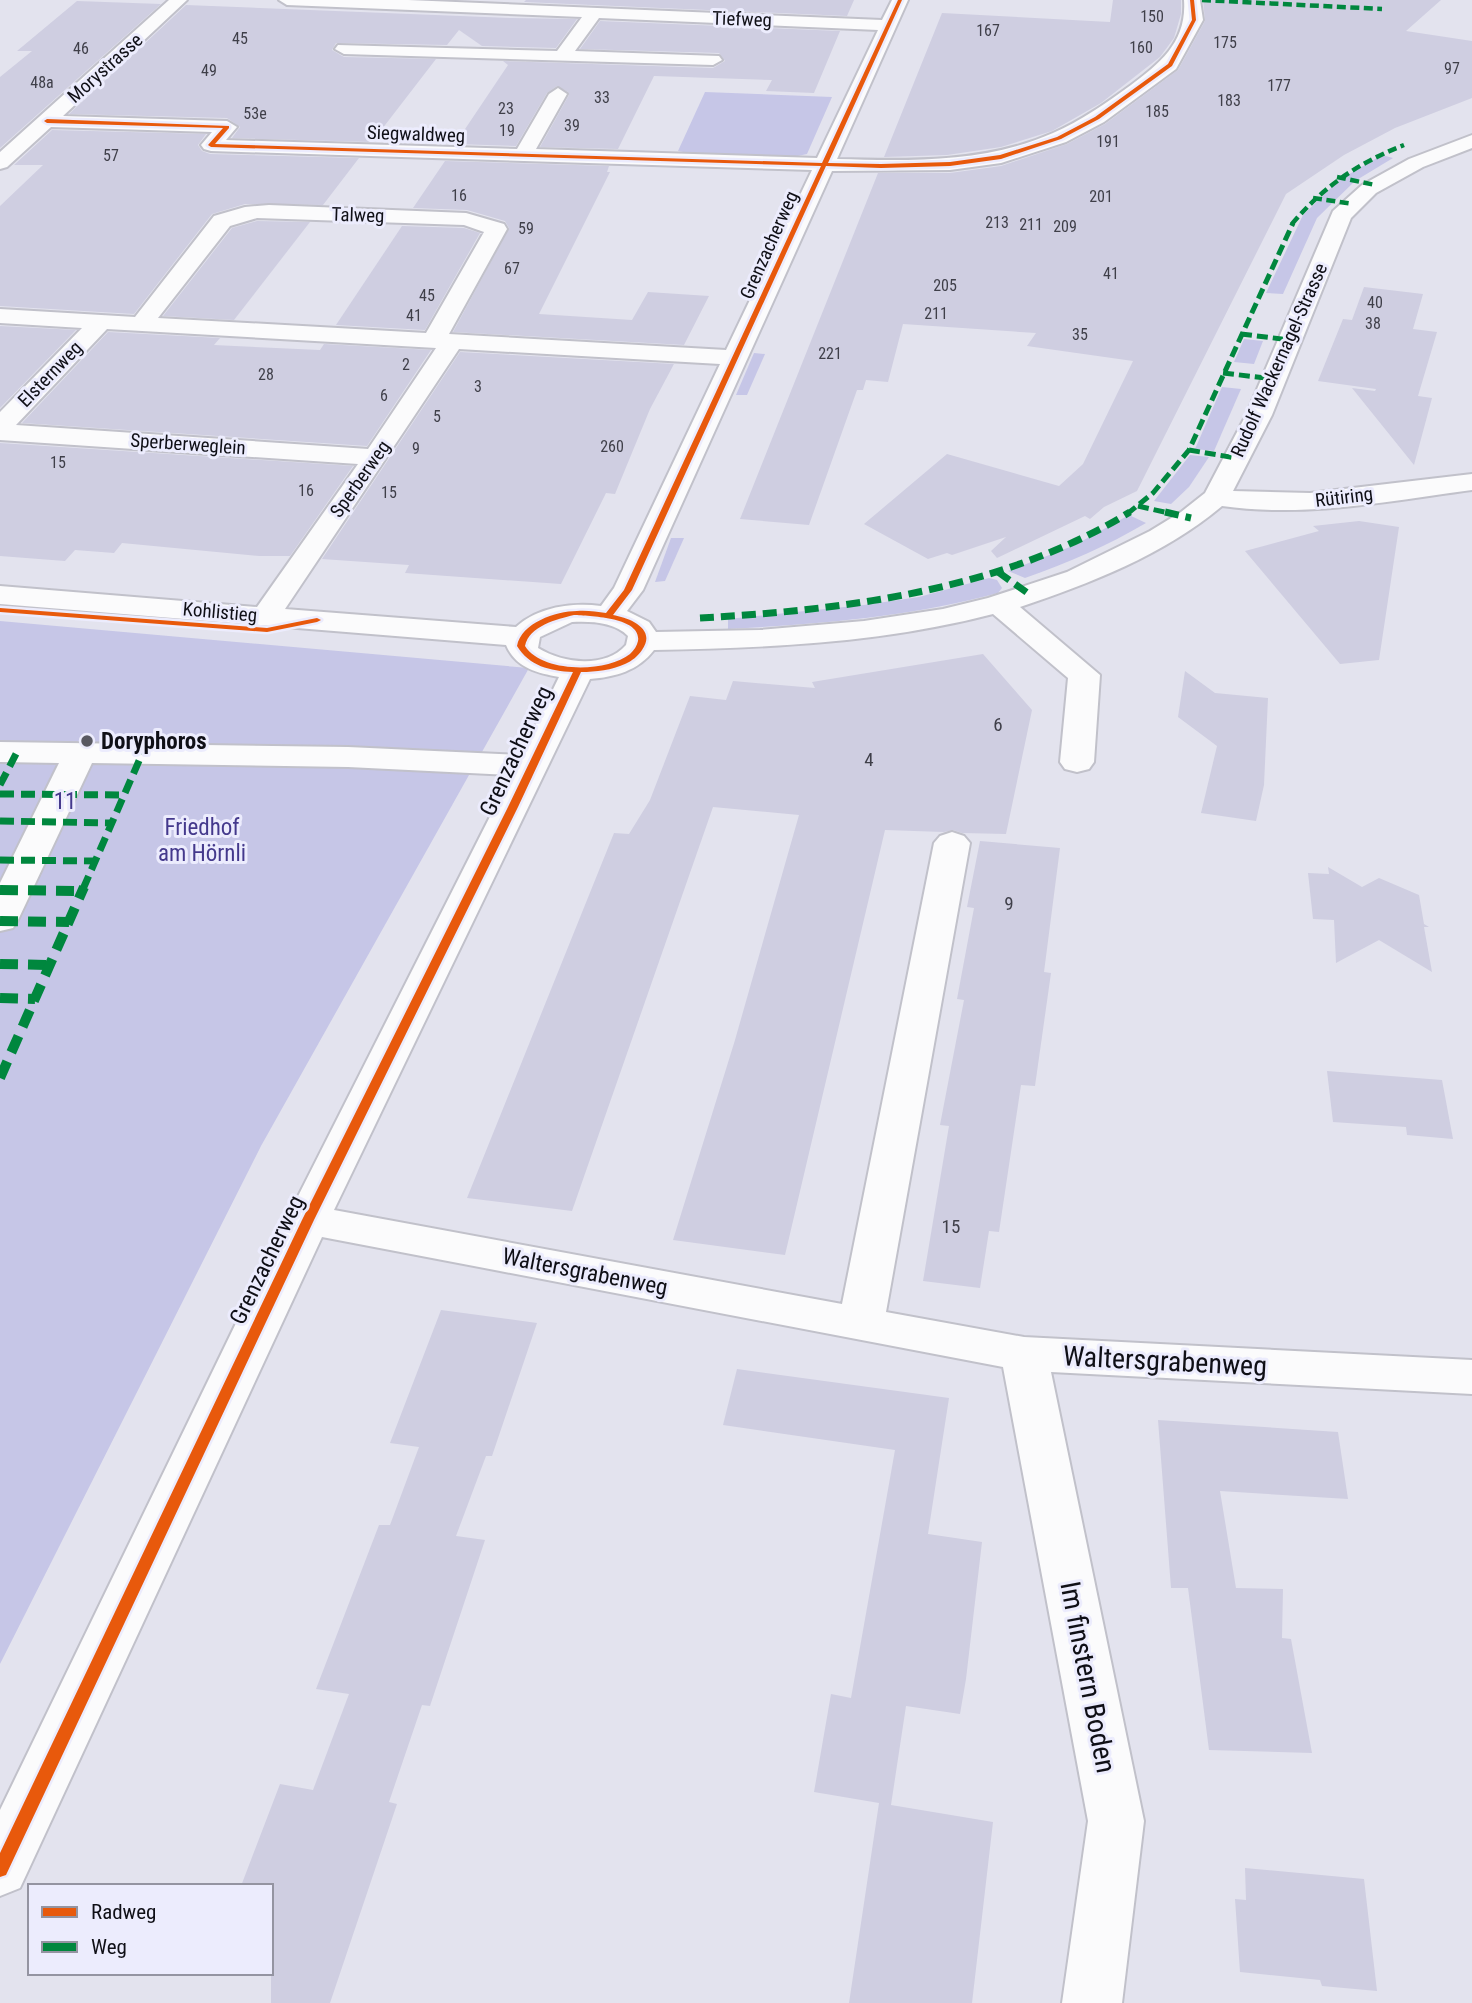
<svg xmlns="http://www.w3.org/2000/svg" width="1472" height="2003" viewBox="0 0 1472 2003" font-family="'Roboto Condensed',sans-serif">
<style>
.green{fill:#c6c6e7}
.building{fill:#cfcee1}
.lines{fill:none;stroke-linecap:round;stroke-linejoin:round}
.minor-casing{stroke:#c1c1ca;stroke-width:4}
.minor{fill:#fbfbfc;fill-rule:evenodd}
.quiet-far3{stroke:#00873e;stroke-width:4.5;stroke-dasharray:9 4.5;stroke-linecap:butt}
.quiet-far2{stroke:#00873e;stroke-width:5;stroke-dasharray:11 5;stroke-linecap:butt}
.quiet-far1{stroke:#00873e;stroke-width:7;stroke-dasharray:14 7;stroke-linecap:butt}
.quiet{stroke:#00873e;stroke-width:10;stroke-dasharray:18 10;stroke-linecap:butt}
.cycleway-casing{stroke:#ececfd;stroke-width:5}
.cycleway{fill:#e8590c;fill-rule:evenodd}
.poi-dot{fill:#595962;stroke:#ececfd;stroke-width:2.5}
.labels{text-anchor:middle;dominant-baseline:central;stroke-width:6;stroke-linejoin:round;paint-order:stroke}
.far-number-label{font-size:16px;fill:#3f3f49}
.far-street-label{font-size:19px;fill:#0f0f16;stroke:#ececfd}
.number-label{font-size:19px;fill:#3f3f49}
.poi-label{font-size:23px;font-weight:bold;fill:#0f0f16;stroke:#ececfd;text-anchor:start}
.street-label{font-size:23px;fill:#0f0f16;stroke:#ececfd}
.park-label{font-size:23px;fill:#44398c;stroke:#ececfd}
.near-street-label{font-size:28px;fill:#0f0f16;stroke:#ececfd}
</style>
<rect width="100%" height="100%" fill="#e3e3ee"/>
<g class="green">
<polygon points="705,92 832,97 807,154 774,161 681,158 683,152 678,151"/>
<polygon points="1382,155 1393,158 1355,181 1317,218 1283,294 1266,293 1303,215 1339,180"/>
<polygon points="1244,339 1263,341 1254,364 1234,362"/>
<polygon points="754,353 765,354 747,395 736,395"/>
<polygon points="1222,387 1241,389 1214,451 1195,449"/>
<polygon points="1190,455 1209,457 1189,487 1171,504 1154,501"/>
<path d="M1129 515 1146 523C1107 546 1068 563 1025 578L1008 571 1075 545Z"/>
<polygon points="671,538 684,538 665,581 655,582"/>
<path d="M989 578 997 580 1002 588 998 593C909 617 820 624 728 629V619L864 605 919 597Z"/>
<polygon points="0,621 529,668 261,1146 0,1664"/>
</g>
<g class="building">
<polygon points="526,0 854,0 847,16 524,2"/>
<polygon points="1113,0 1181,0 1181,14 1174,38 1160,57 1101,103 1052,131 1001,147 947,155 884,157 942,13 1110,22"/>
<polygon points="1203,0 1441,0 1406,31 1472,41 1472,98 1395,128 1344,155 1286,194 1137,491 1104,507 1090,519 1085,516 997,558 991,551 1006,537 952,555 947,553 928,559 864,524 947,454 1059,486 1083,464 1133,361 1027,346 1036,333 903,324 888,382 866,380 863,390 857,390 809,525 740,519 878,173 950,173 1001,166 1067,144 1105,124 1178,70 1205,21"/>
<polygon points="77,1 161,4 0,148 0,77 32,51 17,51"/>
<polygon points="186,5 511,18 577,19 556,48 482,46 459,30 447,45 336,43 332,50 344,57 436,59 372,142 232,138 240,127 227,118 69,114"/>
<polygon points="600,21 840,31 814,93 766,91 772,80 654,76 618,149 540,147 569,95 568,92 557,86 547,93 516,146 455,144 508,65 503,61 713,68 725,61 719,53 580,49"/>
<polygon points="52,130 206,134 198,145 202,151 210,154 359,158 323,205 245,204 212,214 134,314 0,306 0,206 43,165 14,165"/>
<polygon points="445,161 609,166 607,172 610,172 539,314 632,320 648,292 709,296 684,345 453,332 509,228 505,221 467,210 413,208"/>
<polygon points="257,221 310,222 234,320 163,316 232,228"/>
<polygon points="402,226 464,228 480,233 425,330 336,325"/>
<polygon points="1364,287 1423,294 1413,329 1437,332 1418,396 1432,398 1414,465 1352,388 1375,391 1376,389 1318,381 1343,319 1352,320"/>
<polygon points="0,326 76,330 0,408"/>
<polygon points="108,332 220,338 214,345 320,350 324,344 431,350 367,446 22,423"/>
<polygon points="460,352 674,364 650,409 615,494 606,493 561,584 405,573 409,565 322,559"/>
<polygon points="0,443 353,466 290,556 259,556 122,543 114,553 75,550 65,561 0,556"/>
<polygon points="1359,521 1399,527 1379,660 1340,664 1245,551 1319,531 1313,526"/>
<polygon points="983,654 1032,710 1006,834 962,833 953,830 944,832 885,830 785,1255 673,1240 735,1040 799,815 713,807 572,1211 467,1198 614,833 629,834 650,800 690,696 726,700 733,681 815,688 812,682"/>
<polygon points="1185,671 1215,693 1268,698 1264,785 1256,821 1201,813 1217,746 1178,717"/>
<polygon points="980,841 1060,848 1044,972 1051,973 1035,1086 1021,1085 999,1232 989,1231 980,1288 923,1281 949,1126 940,1125 964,1000 957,999 974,908 967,907"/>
<polygon points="1328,867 1362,887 1379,878 1419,895 1424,924 1429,927 1424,927 1432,972 1379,940 1336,963 1334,920 1313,919 1308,873 1329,874"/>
<polygon points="1327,1071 1442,1080 1453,1139 1407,1135 1406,1127 1333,1122"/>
<polygon points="441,1310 537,1323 492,1456 486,1456 456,1536 485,1540 430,1706 422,1705 389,1802 397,1804 330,2003 271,2003 271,1886 241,1886 280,1784 313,1790 349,1694 316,1689 379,1525 390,1525 419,1447 390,1443"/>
<polygon points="737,1369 949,1398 928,1534 982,1542 966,1679 960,1714 906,1706 891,1805 993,1822 972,2003 849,2003 879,1803 814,1792 831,1694 851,1698 895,1450 723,1425"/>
<polygon points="1158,1420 1338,1432 1348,1499 1220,1491 1236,1588 1283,1589 1282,1638 1291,1639 1312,1753 1209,1750 1188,1588 1171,1588"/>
<polygon points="1245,1868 1364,1879 1377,1991 1322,1986 1320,1980 1240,1972 1235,1899 1246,1900"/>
</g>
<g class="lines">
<defs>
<path id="minor" d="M169 0H187L63 116 227 121 237 127 226 140 517 149 549 94 558 88 567 94 536 149 817 158 878 30 599 18 575 51 719 56 722 60 713 65 344 54 335 49 338 45 557 51 582 17 287 5 279 0H408L882 20 892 0H908L837 159C909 161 986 163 1053 133 1081 121 1106 103 1131 85 1161 63 1187 41 1184 0H1200L1203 20 1176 69 1104 122 1066 142 1001 163 950 170 832 171 643 590 627 611 649 622 656 632 760 630 864 621 943 609 988 598 1067 572 1150 531 1181 512 1205 493 1246 415 1333 211 1362 185 1409 159 1472 135V148L1423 167 1376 193 1351 218 1272 415 1233 491 1310 493 1472 474V490C1389 501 1306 518 1222 506 1164 555 1091 583 1020 607L1100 675 1094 762 1089 769 1077 772 1065 769 1060 762 1068 678 993 614C882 643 768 648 654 650 638 671 615 677 590 679L334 1210 842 1304 934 843 940 836 952 832 964 836 970 843 886 1312 1024 1337 1472 1360V1394L1051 1372 1144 1821 1122 2003H1062L1088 1821 1003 1367 322 1237 20 1888 0 1896V1810L286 1220 511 775 348 767 92 763 18 920 13 928 0 931V883L59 763 0 762V742L348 747 521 755 559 677C536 673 515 667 506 645L0 604V586L257 607 358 464 0 440V412L82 328 0 323V309L135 317 214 216 245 207 269 205 466 213 504 224 507 229 449 334 726 350 812 170 211 151 204 149 201 145 212 132 51 127 7 167 0 169V152ZM257 218 464 225 484 232 426 333 158 318 230 226ZM107 329 436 348 368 449 16 425ZM459 349 720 364 614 588 601 606C572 602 538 607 516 627L285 609ZM572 622C590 621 615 622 628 636L626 645C605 669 562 663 538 648L540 637Z"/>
</defs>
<use href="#minor" class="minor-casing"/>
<use href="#minor" class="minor"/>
<g class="quiet-far3">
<polyline points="1202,0 1382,9"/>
<polyline points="1337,177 1375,185"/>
<polyline points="1313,198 1353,204"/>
<path d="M1292 224C1324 186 1358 163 1404 145"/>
</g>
<g class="quiet-far2">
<polyline points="1241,334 1290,340"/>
<polyline points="1223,373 1274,379"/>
<polyline points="1189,450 1236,458"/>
<polyline points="1138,506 1173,514"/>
<polyline points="1127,514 1153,493 1189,450 1293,223"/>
</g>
<g class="quiet-far1">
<polyline points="1165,512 1191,518"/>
<polyline points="998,572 1029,594"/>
<path d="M700 618C846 610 1003 590 1130 512"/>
<polyline points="0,785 17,752"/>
<polyline points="0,794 125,795"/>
<polyline points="0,821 112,823"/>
<polyline points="0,860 96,861"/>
<polyline points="83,889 142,754"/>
</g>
<g class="quiet">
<polyline points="0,890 82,891"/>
<polyline points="0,921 69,922"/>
<polyline points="0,964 50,965"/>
<polyline points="0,998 35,999"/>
<polyline points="0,1078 84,887"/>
</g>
<defs>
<g id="cycleway">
<path d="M898 0H902L828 163 881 164 950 162 1000 155 1057 137 1095 117 1168 64 1192 20 1190 0H1194L1196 20 1172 66 1099 119 1061 139 1001 159 950 166 881 168 826 166 632 590 613 615C630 618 657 629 642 650 638 656 632 661 625 664 612 670 596 672 581 672L518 807 314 1220 6 1875 0 1877V1853L302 1220 508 807 573 672C550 671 529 666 517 646 521 623 556 611 577 611 587 610 597 612 606 613L624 590 821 166 211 147 208 145 223 128 47 123 44 121 47 119 229 126V128L215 144 822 163ZM574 615C589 616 642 617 638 641 637 646 634 650 630 654 606 673 542 673 525 646 529 626 557 619 574 615Z"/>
<polygon points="0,608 267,628 317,618 321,620 317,622 267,632 0,612"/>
</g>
</defs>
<use href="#cycleway" class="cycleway-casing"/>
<use href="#cycleway" class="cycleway"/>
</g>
<circle class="poi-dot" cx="87" cy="741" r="7"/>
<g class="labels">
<g class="far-number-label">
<text x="1152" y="16">150</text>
<text x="988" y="30">167</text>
<text x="240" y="38">45</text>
<text x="1225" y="42">175</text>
<text x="1141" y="47">160</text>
<text x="81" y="48">46</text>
<text x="1452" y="68">97</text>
<text x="209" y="70">49</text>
<text x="42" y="82">48a</text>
<text x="1279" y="85">177</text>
<text x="602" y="97">33</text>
<text x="1229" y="100">183</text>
<text x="506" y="108">23</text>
<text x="1157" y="111">185</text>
<text x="255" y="113">53e</text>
<text x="572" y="125">39</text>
<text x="507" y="130">19</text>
<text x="1108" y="141">191</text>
<text x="111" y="155">57</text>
<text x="459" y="195">16</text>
<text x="1101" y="196">201</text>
<text x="997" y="222">213</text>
<text x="1031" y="224">211</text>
<text x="1065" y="226">209</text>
<text x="526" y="228">59</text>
<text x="512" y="268">67</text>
<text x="1111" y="273">41</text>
<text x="945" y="285">205</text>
<text x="427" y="295">45</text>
<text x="1375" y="302">40</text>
<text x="936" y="313">211</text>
<text x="414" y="315">41</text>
<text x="1373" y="323">38</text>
<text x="1080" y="334">35</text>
<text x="830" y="353">221</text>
<text x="406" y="364">2</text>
<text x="266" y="374">28</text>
<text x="478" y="386">3</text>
<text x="384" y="395">6</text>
<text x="437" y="416">5</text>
<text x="612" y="446">260</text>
<text x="416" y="448">9</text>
<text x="58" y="462">15</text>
<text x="306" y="490">16</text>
<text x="389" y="492">15</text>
</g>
<g class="far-street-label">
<text transform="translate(742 19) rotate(2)">Tiefweg</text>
<text transform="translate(105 68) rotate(-42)">Morystrasse</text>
<text transform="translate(416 134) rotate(2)">Siegwaldweg</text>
<text transform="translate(358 215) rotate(2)">Talweg</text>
<text transform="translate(769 245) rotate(-66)">Grenzacherweg</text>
<text transform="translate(1279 360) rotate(-66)">Rudolf Wackernagel-Strasse</text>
<text transform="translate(50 374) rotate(-46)">Elsternweg</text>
<text transform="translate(188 444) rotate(4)">Sperberweglein</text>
<text transform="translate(360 479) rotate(-55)">Sperberweg</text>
<text transform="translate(1344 497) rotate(-7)">Rütiring</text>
<text transform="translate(220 612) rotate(5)">Kohlistieg</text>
</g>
<g class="number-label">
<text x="998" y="724">6</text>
<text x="869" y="759">4</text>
<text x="1009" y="903">9</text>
<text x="951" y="1226">15</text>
</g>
<g class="poi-label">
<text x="101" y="741">Doryphoros</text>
</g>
<g class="street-label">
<text transform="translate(516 751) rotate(-65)">Grenzacherweg</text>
<text transform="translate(267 1260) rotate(-64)">Grenzacherweg</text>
<text transform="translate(585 1272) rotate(11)">Waltersgrabenweg</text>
</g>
<g class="park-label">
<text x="65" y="801">11</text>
<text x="202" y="827">Friedhof<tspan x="202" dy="26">am Hörnli</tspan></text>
</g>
<g class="near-street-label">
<text transform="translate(1165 1361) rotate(3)">Waltersgrabenweg</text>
<text transform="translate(1088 1677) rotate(79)">Im finstern Boden</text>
</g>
</g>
<rect x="28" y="1884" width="245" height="91" fill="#ececfd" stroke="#9494a1" stroke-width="2"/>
<rect x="42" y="1907" width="35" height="10" fill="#e8590c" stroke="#9494a1" stroke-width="2"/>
<text x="91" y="1919" font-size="21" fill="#0f0f16">Radweg</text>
<rect x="42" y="1942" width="35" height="10" fill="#00873e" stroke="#9494a1" stroke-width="2"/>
<text x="91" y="1954" font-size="21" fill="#0f0f16">Weg</text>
</svg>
